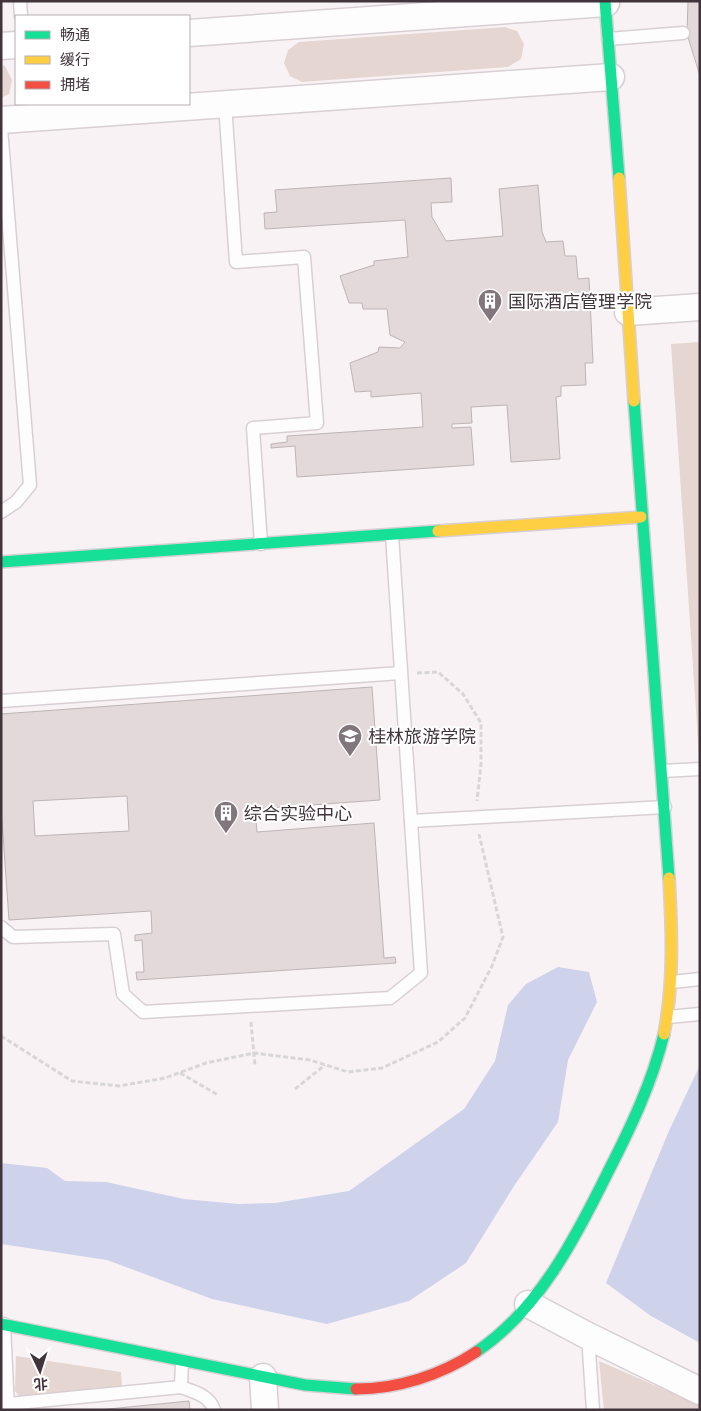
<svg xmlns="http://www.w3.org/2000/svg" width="701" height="1411" viewBox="0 0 701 1411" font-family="'Work Sans','Noto Sans SC',sans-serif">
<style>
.green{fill:#e6d6d1}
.water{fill:#cfd2eb}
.building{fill:#e4d9da;stroke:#bdb4b5;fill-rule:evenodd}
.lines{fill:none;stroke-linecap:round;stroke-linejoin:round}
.lane-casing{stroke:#d8cfd4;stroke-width:15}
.street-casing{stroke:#d8cfd4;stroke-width:29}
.fast-casing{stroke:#d8cfd4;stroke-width:14}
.slow-casing{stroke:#d8cfd4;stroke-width:14}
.jam-casing{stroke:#d8cfd4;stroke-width:14}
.path{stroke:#d9d6d7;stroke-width:3;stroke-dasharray:5 2.5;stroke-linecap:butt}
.lane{stroke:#fefdfe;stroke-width:12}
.street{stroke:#fefdfe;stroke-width:26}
.fast{stroke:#16e098;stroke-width:11}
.slow{stroke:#ffcf43;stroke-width:11}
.jam{stroke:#f24e42;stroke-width:11}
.labels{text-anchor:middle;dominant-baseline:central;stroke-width:4;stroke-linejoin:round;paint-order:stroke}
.poi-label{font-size:18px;fill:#41343b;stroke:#fff;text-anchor:start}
</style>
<rect width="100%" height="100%" fill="#f8f2f5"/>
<g class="green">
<polygon points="505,27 517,31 524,44 521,59 508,67 302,82 290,76 284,63 288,50 299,42"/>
<polygon points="1,65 5,66 12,80 9,94 1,98"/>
<polygon points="700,342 700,755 699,755 671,344"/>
<polygon points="16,1356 121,1372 122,1388 20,1397 15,1391"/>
<polygon points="599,1361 700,1405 700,1410 604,1410"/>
</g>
<g class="water">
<polygon points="558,967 589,972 597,1002 568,1060 558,1122 514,1186 466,1263 409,1301 327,1324 212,1299 107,1260 1,1244 1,1163 47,1168 65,1181 106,1182 184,1199 238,1204 275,1203 349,1191 464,1109 495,1061 508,1005 526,984"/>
<polygon points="700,1065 700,1343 651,1316 606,1283 668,1133"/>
</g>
<g class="building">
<polygon points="688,1 700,1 700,76 687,34"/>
<polygon points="451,178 452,202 431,203 432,217 446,241 503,236 499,189 538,185 542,232 546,242 563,241 565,256 576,256 578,279 589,278 593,363 585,363 586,385 561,386 561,396 556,397 560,459 511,462 507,405 471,407 472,423 452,424 452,428 471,427 474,465 297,477 295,446 271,448 271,444 287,442 287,436 423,427 421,393 371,397 371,391 355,392 350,363 378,352 379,347 400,348 405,342 390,335 387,309 363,309 362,303 349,303 340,276 374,265 374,261 408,257 405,220 265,229 264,213 277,212 275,190"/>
<path d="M372 687 380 800 255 809 257 832 374 823 384 958 395 957 396 963 137 980 136 972H144L142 940 135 941V935L152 933 151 911 9 920 1 807V714ZM127 796 129 831 35 836 33 801Z"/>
<polygon points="189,1401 190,1410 98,1410"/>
</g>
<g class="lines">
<defs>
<g id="lane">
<polyline points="20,1 21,16"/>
<polyline points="608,39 683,33"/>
<polyline points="225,104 236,262 304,257 317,423 253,428 261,544"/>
<polyline points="1,128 30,485 16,502 1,512"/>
<polyline points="1,701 401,673"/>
<polyline points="662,771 700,769"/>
<polyline points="411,821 665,807"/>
<polyline points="1,927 13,937 114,934 123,994 143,1012 390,998 421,973 392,535"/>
<polyline points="672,982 700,979"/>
<polyline points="668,1017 700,1014"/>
<polyline points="4,1324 8,1410"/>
<polyline points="588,1336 593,1410"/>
<path d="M181 1387C194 1392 209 1395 214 1410"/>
<polyline points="8,1404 181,1387 182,1361"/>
</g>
<g id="street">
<polyline points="189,33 606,3"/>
<polyline points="1,46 16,45"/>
<polyline points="1,120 611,77"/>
<polyline points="628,312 700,307"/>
<polyline points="528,1304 588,1336 700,1391"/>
<polyline points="263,1377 265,1410"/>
</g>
<g id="fast">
<polyline points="605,1 619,178"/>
<polyline points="634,401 669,878"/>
<polyline points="1,562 438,531"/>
<polyline points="1,1324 305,1385 356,1389"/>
<path d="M476 1352C539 1310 576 1237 608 1172 631 1127 652 1083 664 1034"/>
</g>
<g id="slow">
<polyline points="619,178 634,401"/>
<polyline points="438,531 641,517"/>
<path d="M664 1034C674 982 672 931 669 878"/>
</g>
<path id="jam" d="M356 1389C398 1389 441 1375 476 1352"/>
</defs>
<use href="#lane" class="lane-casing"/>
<use href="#street" class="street-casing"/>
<use href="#fast" class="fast-casing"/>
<use href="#slow" class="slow-casing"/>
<use href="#jam" class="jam-casing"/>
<g class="path">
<polyline points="417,673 438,672 463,694 481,723 481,764 477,801"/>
<polyline points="251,1022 255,1066"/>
<polyline points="1,1036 72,1081 119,1086 165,1078 206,1063 254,1053 310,1060 348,1072 382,1068 438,1042 465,1018 492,966 503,937 479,834"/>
<polyline points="180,1073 218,1095"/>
<polyline points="295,1089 325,1065"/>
</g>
<use href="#lane" class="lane"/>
<use href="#street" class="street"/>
<use href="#fast" class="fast"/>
<use href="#slow" class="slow"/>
<use href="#jam" class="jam"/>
</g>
<defs>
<symbol id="building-pin" viewBox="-11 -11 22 30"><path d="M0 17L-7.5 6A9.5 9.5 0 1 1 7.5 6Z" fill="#81767c" stroke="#fff"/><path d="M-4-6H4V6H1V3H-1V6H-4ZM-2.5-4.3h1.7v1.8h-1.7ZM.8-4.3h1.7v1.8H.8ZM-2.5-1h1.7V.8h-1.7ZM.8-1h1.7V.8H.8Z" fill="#fff"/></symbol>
<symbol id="university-pin" viewBox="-11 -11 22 30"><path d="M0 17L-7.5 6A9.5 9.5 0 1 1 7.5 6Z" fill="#81767c" stroke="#fff"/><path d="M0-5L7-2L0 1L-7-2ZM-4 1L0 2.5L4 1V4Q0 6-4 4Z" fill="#fff"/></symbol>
</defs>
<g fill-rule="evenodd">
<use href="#building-pin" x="476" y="287" width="28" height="38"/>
<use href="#university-pin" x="336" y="722" width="28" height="38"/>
<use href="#building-pin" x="212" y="799" width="28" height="38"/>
</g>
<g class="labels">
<g class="poi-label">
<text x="508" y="301">国际酒店管理学院</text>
<text x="368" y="736">桂林旅游学院</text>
<text x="244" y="813">综合实验中心</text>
</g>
</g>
<rect width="701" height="1411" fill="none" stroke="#41343b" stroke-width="5"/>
<rect x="15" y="15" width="175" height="90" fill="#ffffff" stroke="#b3aeb1"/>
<rect x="25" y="31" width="25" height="8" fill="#16e098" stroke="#b3aeb1"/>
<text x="60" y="40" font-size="15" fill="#41343b">畅通</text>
<rect x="25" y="56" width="25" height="8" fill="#ffcf43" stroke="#b3aeb1"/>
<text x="60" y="65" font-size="15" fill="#41343b">缓行</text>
<rect x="25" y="81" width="25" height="8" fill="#f24e42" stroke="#b3aeb1"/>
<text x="60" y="90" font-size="15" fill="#41343b">拥堵</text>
<g transform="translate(40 1371) rotate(176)" stroke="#ffffff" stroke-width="4" paint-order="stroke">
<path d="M0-4L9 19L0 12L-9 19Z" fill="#41343b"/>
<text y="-8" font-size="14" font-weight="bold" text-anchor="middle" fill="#41343b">北</text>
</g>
</svg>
